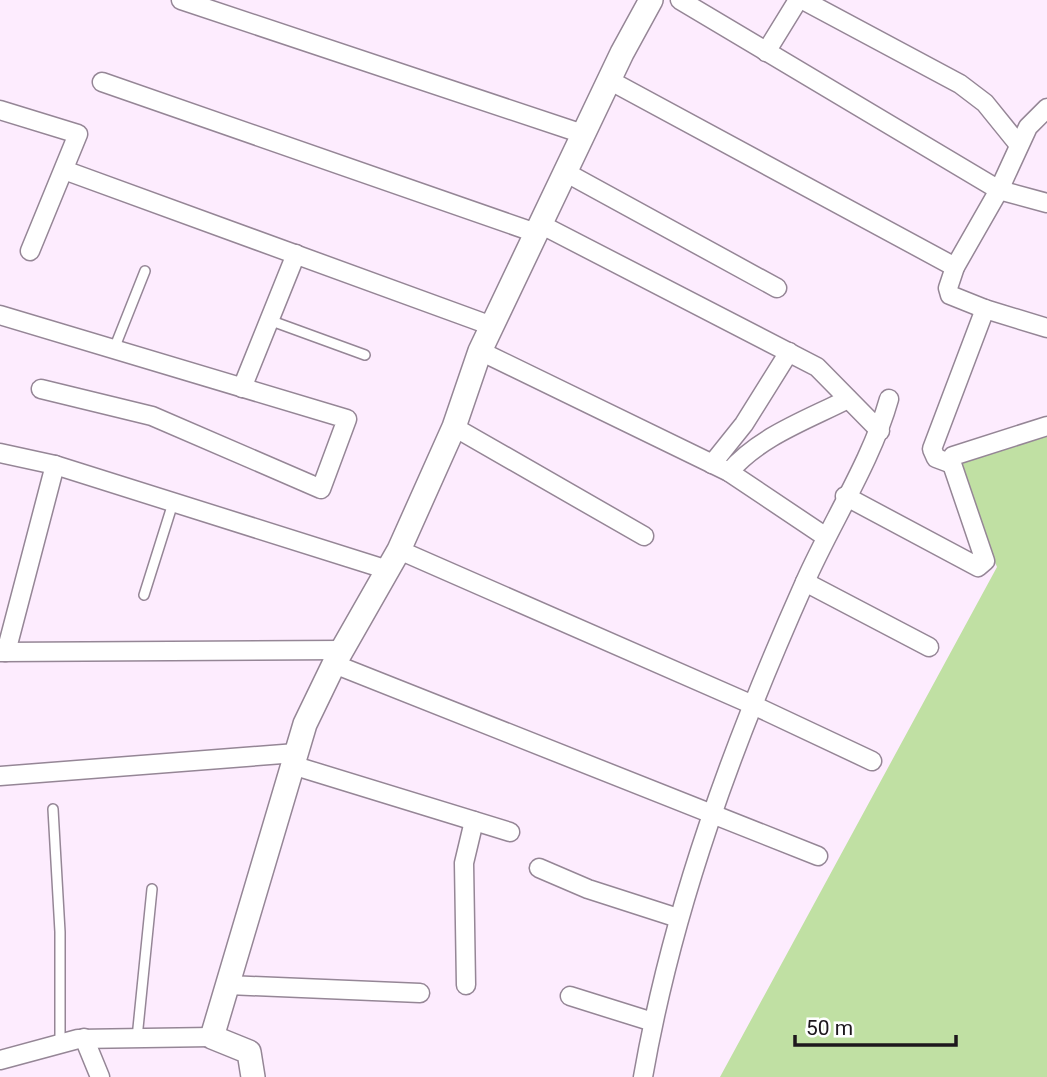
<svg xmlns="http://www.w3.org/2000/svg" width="1047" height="1077" viewBox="0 0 1047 1077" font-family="Roboto,sans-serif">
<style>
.green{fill:#c0e0a3}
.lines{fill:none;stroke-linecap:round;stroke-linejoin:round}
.service-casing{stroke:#958696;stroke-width:12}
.minor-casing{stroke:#958696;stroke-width:21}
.tertiary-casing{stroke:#958696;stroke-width:26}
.service{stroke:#fff;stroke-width:9}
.minor{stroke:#fff;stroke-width:18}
.tertiary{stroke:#fff;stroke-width:23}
</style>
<rect width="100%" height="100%" fill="#fdecfe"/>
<polygon class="green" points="1047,425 1047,1077 720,1077 997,567 953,456"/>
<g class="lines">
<defs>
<g id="service">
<polyline points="269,320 365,355"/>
<polyline points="114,349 145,271"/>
<polyline points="144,595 173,503"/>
<polyline points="53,809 60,932 60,1044"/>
<polyline points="137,1038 152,889"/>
</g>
<g id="minor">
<polyline points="181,0 583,134"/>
<polyline points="680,0 999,190 1047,203"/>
<polyline points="803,0 960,84 985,103 1019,145"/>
<polyline points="766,52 798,0"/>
<polyline points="609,80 955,267"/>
<polyline points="102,82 536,233"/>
<polyline points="1047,108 1028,127 999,190 955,267 948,288 950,295 985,309 1047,328"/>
<polyline points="0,110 78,134 30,251"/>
<polyline points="64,170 492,326"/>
<polyline points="565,172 777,288"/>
<polyline points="540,224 817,367 880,431"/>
<polyline points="0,315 347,419 321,489 152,416 41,389"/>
<polyline points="480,351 729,472 826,537"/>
<polyline points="242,388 296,254"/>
<polyline points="454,427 644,536"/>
<polyline points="0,453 55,465 388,570"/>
<polyline points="712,464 744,424 789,352"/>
<polyline points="952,464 936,458 932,449 985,309"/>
<path d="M729 472C760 436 807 420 848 399"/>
<polyline points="845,496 978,567 985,561 952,464 953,456 1047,426"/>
<polyline points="399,550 753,705 872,761"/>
<polyline points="805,582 929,647"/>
<polyline points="0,652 342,650"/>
<polyline points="6,652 55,465"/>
<polyline points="334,664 818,856"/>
<polyline points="292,765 510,832"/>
<polyline points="0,776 296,753"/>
<polyline points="539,868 588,889 678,918"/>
<polyline points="228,985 420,993"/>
<polyline points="466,985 464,863 474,821"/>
<polyline points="570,996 653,1022"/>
<polyline points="84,1038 100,1077"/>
<polyline points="0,1060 78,1039 212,1037"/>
<path d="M643 1077C673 905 734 741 805 582 831 523 872 460 889 399"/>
</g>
<polyline id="tertiary" points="253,1077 249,1052 212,1037 305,724 334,664 399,550 454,427 480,351 622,53 651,0"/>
</defs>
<use href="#service" class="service-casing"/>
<use href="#minor" class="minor-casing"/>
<use href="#tertiary" class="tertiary-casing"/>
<use href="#service" class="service"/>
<use href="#minor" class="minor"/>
<use href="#tertiary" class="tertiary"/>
</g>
<path d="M795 1035v10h161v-10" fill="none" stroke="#1d171d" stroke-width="3.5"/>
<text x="806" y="1035" font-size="21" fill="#1d171d" stroke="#ffffff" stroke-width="5" paint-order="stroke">50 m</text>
</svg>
